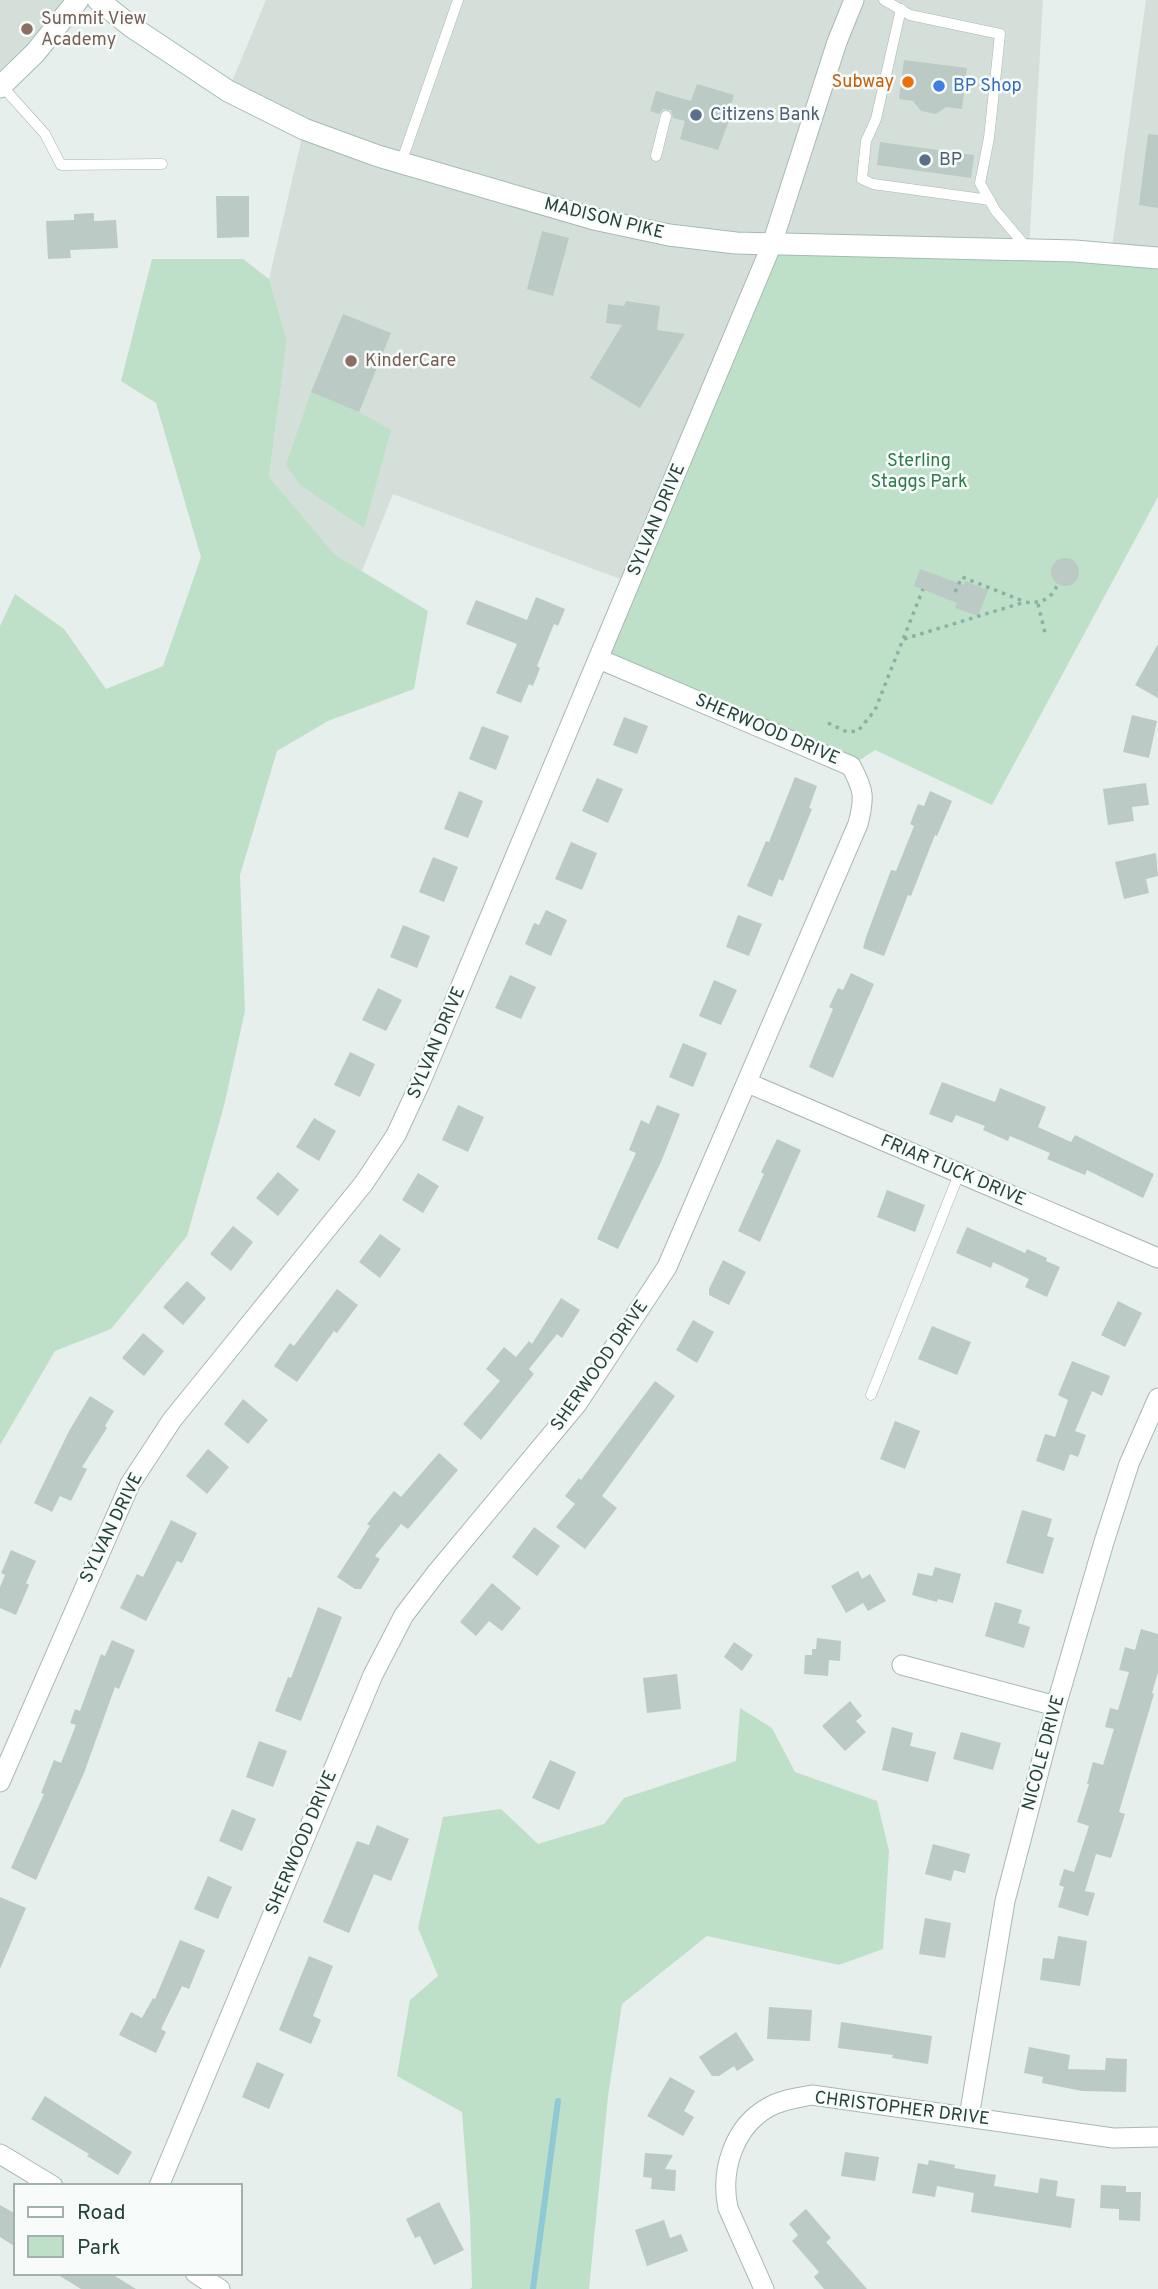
<svg xmlns="http://www.w3.org/2000/svg" width="1158" height="2289" viewBox="0 0 1158 2289" font-family="Overpass,sans-serif">
<style>
.built{fill:#d4dfda}
.green{fill:#bfe0c8}
.lines{fill:none;stroke-linecap:round;stroke-linejoin:round}
.stream{stroke:#8ec9d4;stroke-width:6}
.building{fill:#bbcac4}
.lane-casing{stroke:#a8b8b2;stroke-width:11}
.street-casing{stroke:#a8b8b2;stroke-width:21}
.secondary-casing{stroke:#a4bbb3;stroke-width:23}
.path{stroke:#86b3a5;stroke-width:3.5;stroke-dasharray:3.5 5;stroke-linecap:butt}
.lane{stroke:#fff;stroke-width:10}
.street{stroke:#fff;stroke-width:19}
.secondary{stroke:#fff;stroke-width:21}
.education-dot{fill:#8d6e63;stroke:#f7fbf9;stroke-width:2.5}
.food-dot{fill:#e8710a;stroke:#f7fbf9;stroke-width:2.5}
.shop-dot{fill:#3f7fe0;stroke:#f7fbf9;stroke-width:2.5}
.service-dot{fill:#5c6f8a;stroke:#f7fbf9;stroke-width:2.5}
.labels{text-anchor:middle;dominant-baseline:central;stroke-width:5;stroke-linejoin:round;paint-order:stroke}
.education-label{font-size:18px;fill:#785e54;stroke:#f7fbf9;text-anchor:start}
.food-label{font-size:18px;fill:#c56008;stroke:#f7fbf9;text-anchor:end}
.shop-label{font-size:18px;fill:#366cbe;stroke:#f7fbf9;text-anchor:start}
.service-label{font-size:18px;fill:#4e5e75;stroke:#f7fbf9;text-anchor:start}
.street-label{font-size:18px;fill:#24423a;stroke:#f7fbf9}
.park-label{font-size:18px;fill:#2d7a4b;stroke:#f7fbf9}
</style>
<rect width="100%" height="100%" fill="#e6efeb"/>
<g class="built">
<polygon points="0,0 78,0 0,87"/>
<polygon points="266,0 1043,0 1029,250 631,583 393,494 362,571 334,555 269,477 287,341 269,279 304,129 228,91"/>
<polygon points="1146,0 1158,0 1158,258 1111,254"/>
</g>
<g class="green">
<polygon points="772,244 1158,258 1158,497 992,805 875,750 851,766 599,659"/>
<polygon points="152,259 243,259 269,279 287,341 269,477 335,555 428,611 414,689 328,721 277,751 240,875 245,1011 224,1106 187,1236 111,1329 55,1351 0,1445 0,626 15,594 64,629 106,689 163,666 201,557 156,403 121,381"/>
<polygon points="311,392 359,412 391,430 364,528 300,485 286,465"/>
<polygon points="740,1708 772,1728 795,1772 877,1801 889,1851 883,1949 839,1965 707,1936 622,2004 608,2096 589,2289 470,2289 472,2287 470,2216 462,2112 397,2076 410,2000 438,1976 418,1928 443,1817 501,1809 538,1844 604,1824 624,1798 736,1761"/>
</g>
<g class="lines">
<polyline class="stream" points="533,2289 558,2101"/>
</g>
<g class="building">
<polygon points="904,60 967,68 962,109 946,107 936,114 921,111 913,101 899,99"/>
<polygon points="697,84 734,95 728,115 731,115 718,150 680,139 685,121 673,118 671,110 663,109 659,114 650,111 656,91 691,101"/>
<polygon points="1148,134 1158,135 1158,208 1139,205"/>
<polygon points="880,142 974,155 971,178 877,165"/>
<polygon points="216,196 249,196 249,237 217,238"/>
<polygon points="94,213 94,221 116,220 118,248 70,250 71,258 48,259 46,221 74,220 74,214"/>
<polygon points="542,231 569,238 553,296 527,289"/>
<polygon points="626,301 660,306 657,330 685,334 640,408 590,378 622,325 606,323 608,304 624,306"/>
<polygon points="343,314 391,333 359,412 311,392"/>
<circle cx="1065" cy="572" r="14"/>
<polygon points="920,569 964,585 965,581 988,590 978,616 955,608 957,603 914,586"/>
<polygon points="536,597 565,609 558,626 554,624 537,666 540,668 533,686 529,684 521,703 496,693 517,644 466,624 476,600 527,620"/>
<polygon points="1158,644 1158,698 1135,685"/>
<polygon points="1132,715 1157,721 1149,758 1123,752"/>
<polygon points="624,717 648,726 637,754 613,745"/>
<polygon points="482,726 509,736 496,770 469,759"/>
<polygon points="795,777 817,786 809,808 812,809 783,881 779,879 772,897 747,886 766,841 769,842"/>
<polygon points="597,778 623,789 608,823 582,811"/>
<polygon points="1146,783 1149,805 1132,807 1134,821 1108,825 1103,789"/>
<polygon points="459,791 483,801 468,838 444,829"/>
<polygon points="930,791 952,801 937,836 935,835 911,896 908,895 884,956 863,948 866,937 891,870 896,871 914,826 910,824 918,804 924,806"/>
<polygon points="571,842 597,853 582,890 555,879"/>
<polygon points="1156,853 1158,876 1146,879 1149,893 1124,899 1115,862"/>
<polygon points="433,857 458,867 444,902 419,892"/>
<polygon points="546,910 567,920 551,956 525,944 534,923 539,925"/>
<polygon points="738,915 762,924 749,956 726,947"/>
<polygon points="403,925 430,936 417,968 390,957"/>
<polygon points="851,973 874,984 833,1078 809,1067 833,1009 829,1007 838,988 843,990"/>
<polygon points="510,975 536,987 521,1019 495,1008"/>
<polygon points="714,980 737,990 721,1025 699,1016"/>
<polygon points="378,988 402,1000 386,1031 362,1020"/>
<polygon points="683,1043 707,1053 693,1087 669,1077"/>
<polygon points="350,1052 375,1064 360,1097 334,1085"/>
<polygon points="942,1082 995,1102 1000,1088 1046,1107 1038,1127 1071,1142 1075,1135 1154,1174 1143,1198 1087,1170 1085,1175 1047,1159 1050,1153 1010,1136 1008,1141 983,1130 985,1126 956,1115 952,1123 929,1114"/>
<polygon points="458,1105 484,1117 468,1152 442,1140"/>
<polygon points="657,1105 680,1114 661,1162 618,1249 597,1239 636,1153 629,1150 641,1120 649,1124"/>
<polygon points="314,1118 336,1131 319,1161 296,1147"/>
<polygon points="777,1139 801,1150 760,1242 738,1231 764,1174 761,1172"/>
<polygon points="278,1172 299,1190 278,1216 256,1198"/>
<polygon points="418,1173 439,1186 423,1213 402,1200"/>
<polygon points="887,1190 925,1205 915,1232 877,1217"/>
<polygon points="233,1226 253,1242 231,1271 210,1254"/>
<polygon points="967,1227 1025,1253 1027,1249 1047,1258 1046,1261 1060,1267 1047,1297 1025,1287 1029,1279 993,1262 991,1268 956,1253"/>
<polygon points="380,1234 401,1249 380,1278 359,1262"/>
<polygon points="723,1260 746,1272 729,1305 709,1295 709,1289"/>
<polygon points="187,1281 206,1298 183,1325 163,1307"/>
<polygon points="337,1289 358,1305 337,1333 334,1331 297,1382 274,1366 290,1343 294,1346"/>
<polygon points="561,1298 580,1310 562,1338 557,1334 529,1369 534,1374 481,1440 463,1424 500,1381 486,1369 504,1347 516,1357 529,1341 532,1344"/>
<polygon points="1118,1301 1142,1313 1125,1347 1101,1335"/>
<polygon points="693,1320 714,1332 697,1363 676,1350"/>
<polygon points="932,1326 971,1342 957,1375 918,1359"/>
<polygon points="143,1333 164,1351 144,1376 122,1358"/>
<polygon points="1072,1361 1110,1376 1102,1396 1092,1391 1075,1431 1086,1435 1078,1457 1070,1454 1064,1471 1036,1461 1045,1434 1055,1437 1068,1400 1058,1395"/>
<polygon points="655,1381 675,1396 602,1496 617,1508 585,1549 556,1527 575,1504 565,1496 579,1478 581,1480"/>
<polygon points="90,1396 114,1411 105,1426 107,1428 82,1467 87,1469 71,1501 60,1496 52,1512 34,1503 69,1431"/>
<polygon points="243,1399 268,1420 248,1444 224,1424"/>
<polygon points="895,1421 920,1431 905,1469 880,1459"/>
<polygon points="208,1449 229,1467 207,1494 186,1476"/>
<polygon points="439,1453 458,1470 408,1529 401,1524 375,1556 380,1559 361,1589 355,1589 337,1577 370,1526 367,1524 394,1491 401,1497"/>
<polygon points="1022,1510 1052,1519 1047,1536 1054,1538 1043,1574 1006,1563"/>
<polygon points="171,1520 197,1533 182,1563 177,1561 146,1621 120,1608 137,1574 143,1577"/>
<polygon points="534,1527 560,1546 537,1576 512,1557"/>
<polygon points="11,1550 36,1561 26,1583 29,1585 16,1615 0,1608 0,1587 5,1575 1,1573"/>
<polygon points="935,1567 961,1574 953,1603 938,1599 937,1602 912,1595 918,1573 932,1576"/>
<polygon points="858,1571 862,1579 870,1574 886,1601 868,1611 863,1603 846,1613 831,1586"/>
<polygon points="492,1583 521,1608 502,1631 489,1621 476,1636 460,1622"/>
<polygon points="995,1602 1022,1610 1018,1623 1030,1627 1024,1648 985,1636"/>
<polygon points="318,1607 342,1617 301,1721 275,1711 288,1677 291,1678"/>
<polygon points="1141,1629 1158,1634 1158,1672 1152,1693 1154,1694 1119,1812 1125,1814 1111,1858 1096,1854 1085,1891 1095,1893 1088,1916 1058,1907 1064,1887 1059,1885 1064,1869 1074,1872 1089,1826 1077,1822 1089,1784 1087,1784 1093,1762 1103,1765 1114,1729 1105,1727 1110,1708 1118,1710 1129,1672 1119,1670 1125,1647 1135,1650"/>
<polygon points="817,1638 841,1641 840,1661 829,1660 828,1676 804,1674 805,1655 812,1655 812,1649 816,1649"/>
<polygon points="112,1640 135,1650 119,1689 115,1687 84,1773 36,1880 11,1868 44,1794 41,1793 54,1760 61,1763 76,1725 70,1723 75,1709 80,1711 101,1654 105,1656"/>
<polygon points="734,1642 753,1655 742,1671 724,1657"/>
<polygon points="677,1674 681,1709 647,1713 643,1678"/>
<polygon points="850,1701 862,1716 856,1721 866,1732 845,1751 822,1726"/>
<polygon points="892,1727 913,1733 910,1746 936,1752 928,1782 882,1770"/>
<polygon points="961,1732 1001,1743 993,1770 953,1759"/>
<polygon points="259,1741 287,1751 273,1787 246,1777"/>
<polygon points="550,1760 576,1772 559,1810 532,1798"/>
<polygon points="232,1809 256,1819 242,1851 219,1841"/>
<polygon points="377,1825 409,1839 391,1881 374,1874 349,1933 323,1922 357,1841 369,1845"/>
<polygon points="933,1844 970,1854 965,1873 954,1870 951,1881 925,1874"/>
<polygon points="208,1876 232,1887 218,1919 194,1909"/>
<polygon points="0,1897 26,1908 0,1969"/>
<polygon points="925,1918 951,1923 945,1958 919,1954"/>
<polygon points="1058,1936 1087,1941 1080,1986 1040,1980 1043,1958 1054,1959"/>
<polygon points="180,1940 205,1950 189,1989 182,1986 161,2029 166,2032 156,2053 119,2035 131,2012 142,2018 153,1998 155,1999"/>
<polygon points="309,1956 333,1966 313,2016 321,2020 311,2044 279,2030"/>
<polygon points="769,2007 812,2010 810,2041 767,2039"/>
<polygon points="841,2022 932,2036 928,2064 892,2058 893,2055 838,2048"/>
<polygon points="736,2032 754,2060 737,2071 734,2066 719,2076 712,2076 699,2057"/>
<polygon points="1029,2047 1070,2055 1068,2069 1105,2070 1106,2058 1127,2059 1126,2092 1082,2091 1042,2083 1043,2077 1024,2073"/>
<polygon points="257,2062 284,2074 269,2109 242,2097"/>
<polygon points="670,2077 695,2091 684,2111 694,2117 683,2136 647,2116"/>
<polygon points="45,2096 132,2152 118,2175 87,2156 89,2154 31,2119"/>
<polygon points="845,2152 879,2157 875,2181 841,2176"/>
<polygon points="645,2153 673,2155 665,2169 676,2170 675,2191 651,2189 652,2178 643,2177"/>
<polygon points="929,2160 955,2165 954,2168 996,2175 994,2186 1038,2193 1040,2178 1058,2181 1056,2196 1075,2199 1071,2228 971,2212 974,2193 937,2186 935,2197 912,2193 918,2163 928,2165"/>
<polygon points="1101,2185 1126,2186 1126,2192 1141,2192 1140,2221 1119,2220 1119,2209 1100,2208"/>
<polygon points="439,2202 464,2250 434,2265 420,2236 415,2238 406,2219"/>
<polygon points="0,2205 16,2214 16,2247 0,2237"/>
<polygon points="806,2209 831,2238 826,2242 867,2289 824,2289 814,2277 819,2272 792,2241 798,2235 789,2224"/>
<polygon points="664,2220 670,2238 681,2234 688,2251 647,2266 635,2230"/>
<polygon points="55,2273 110,2273 136,2289 81,2289"/>
</g>
<g class="lines">
<defs>
<g id="lane">
<polyline points="884,0 910,15 1000,34 989,138 980,183 995,210 1027,248"/>
<polyline points="901,9 876,119 866,141 862,179 873,184 990,200"/>
<polyline points="2,86 45,134 61,165 162,164"/>
<polyline points="656,156 666,116"/>
<polyline points="401,163 458,0"/>
<polyline points="871,1395 959,1174"/>
</g>
<g id="street">
<polyline points="748,1083 1158,1258"/>
<polyline points="902,1665 1056,1706"/>
<polyline points="0,1782 130,1484 172,1420 364,1183 396,1135 421,1081 772,244 837,42 854,0"/>
<polyline points="969,2117 1005,1901 1056,1706 1104,1542 1129,1464 1158,1398"/>
<polyline points="0,2154 53,2186"/>
<path d="M159 2186 373 1675 404 1615 437 1572 577 1404 667 1267 858 824C865 797 864 790 851 766L599 659"/>
<polyline points="195,2273 220,2289"/>
<path d="M764 2289 728 2208C720 2170 734 2126 769 2107 783 2099 798 2098 812 2095L1113 2138 1158 2137"/>
</g>
<g id="secondary">
<polyline points="98,0 132,27 228,91 304,129 378,156 594,219 669,235 736,243 1075,251 1158,258"/>
<polyline points="0,87 35,53 78,0"/>
</g>
</defs>
<use href="#lane" class="lane-casing"/>
<use href="#street" class="street-casing"/>
<use href="#secondary" class="secondary-casing"/>
<g class="path">
<polyline points="955,592 962,577 1023,601"/>
<polyline points="1038,604 1046,637"/>
<path d="M904 639 1025 602C1041 604 1052 599 1058 583"/>
<polyline points="828,723 847,732 858,731 875,710 923,589"/>
</g>
<use href="#lane" class="lane"/>
<use href="#street" class="street"/>
<use href="#secondary" class="secondary"/>
</g>
<g class="education-dot">
<circle cx="27" cy="29" r="7"/>
<circle cx="351" cy="361" r="7"/>
</g>
<circle class="food-dot" cx="908" cy="82" r="7"/>
<circle class="shop-dot" cx="939" cy="86" r="7"/>
<g class="service-dot">
<circle cx="696" cy="115" r="7"/>
<circle cx="925" cy="160" r="7"/>
</g>
<g class="labels">
<g class="education-label">
<text x="41" y="19">Summit View<tspan x="41" dy="21">Academy</tspan></text>
<text x="365" y="361">KinderCare</text>
</g>
<g class="food-label">
<text x="894" y="82">Subway</text>
</g>
<g class="shop-label">
<text x="953" y="86">BP Shop</text>
</g>
<g class="service-label">
<text x="710" y="115">Citizens Bank</text>
<text x="939" y="160">BP</text>
</g>
<g class="street-label">
<text transform="translate(604 219) rotate(14)">MADISON PIKE</text>
<text transform="translate(657 520) rotate(-67)">SYLVAN DRIVE</text>
<text transform="translate(767 730) rotate(23)">SHERWOOD DRIVE</text>
<text transform="translate(437 1043) rotate(-67)">SYLVAN DRIVE</text>
<text transform="translate(953 1171) rotate(23)">FRIAR TUCK DRIVE</text>
<text transform="translate(600 1366) rotate(-55)">SHERWOOD DRIVE</text>
<text transform="translate(112 1528) rotate(-64)">SYLVAN DRIVE</text>
<text transform="translate(1044 1753) rotate(-75)">NICOLE DRIVE</text>
<text transform="translate(302 1843) rotate(-67)">SHERWOOD DRIVE</text>
<text transform="translate(902 2109) rotate(7)">CHRISTOPHER DRIVE</text>
</g>
<g class="park-label">
<text x="919" y="461">Sterling<tspan x="919" dy="21">Staggs Park</tspan></text>
</g>
</g>
<rect x="14" y="2184" width="228" height="91" fill="#f7fbf9" stroke="#a3b1ad" stroke-width="2"/>
<rect x="28" y="2207" width="35" height="10" fill="#ffffff" stroke="#a3b1ad" stroke-width="2"/>
<text x="77" y="2219" font-size="21" fill="#24423a">Road</text>
<rect x="28" y="2236" width="35" height="21" fill="#bfe0c8" stroke="#a3b1ad" stroke-width="2"/>
<text x="77" y="2254" font-size="21" fill="#24423a">Park</text>
</svg>
